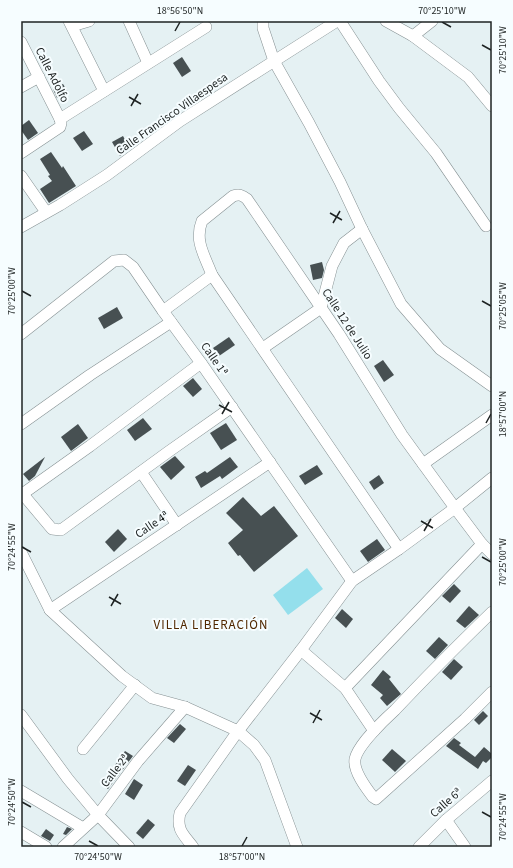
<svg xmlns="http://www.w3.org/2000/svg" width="513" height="868" viewBox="0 0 513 868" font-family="'Source Sans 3',sans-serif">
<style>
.green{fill:#94dfec}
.building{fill:#475052}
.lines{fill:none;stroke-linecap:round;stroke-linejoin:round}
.minor-casing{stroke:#869193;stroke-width:12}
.minor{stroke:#fff;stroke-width:11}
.ticks{fill:none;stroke:#1e2323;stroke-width:1.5}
.labels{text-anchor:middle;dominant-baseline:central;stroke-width:4;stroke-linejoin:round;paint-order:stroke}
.street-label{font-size:12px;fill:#1e2323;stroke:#f6fdff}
.neighbourhood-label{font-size:13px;letter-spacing:1px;fill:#512800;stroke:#f6fdff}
.neatline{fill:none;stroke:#1e2323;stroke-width:1.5}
.ticks-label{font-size:10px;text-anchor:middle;fill:#1e2323}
</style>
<rect width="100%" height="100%" fill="#e5f1f3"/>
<polygon class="green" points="307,568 323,589 288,615 273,595"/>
<g class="building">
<polygon points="182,57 191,71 182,77 173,63"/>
<polygon points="63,84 68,92 57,98 53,89"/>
<polygon points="29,120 38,133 28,140 21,130 21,126"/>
<polygon points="84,131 93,144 82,151 73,138"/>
<polygon points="123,136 130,149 120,156 112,142"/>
<polygon points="51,152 62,168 63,166 76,186 49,203 40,189 52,181 48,176 50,175 40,159"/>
<polygon points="322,262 324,270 322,278 313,280 310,265"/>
<polygon points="117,307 123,318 104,329 98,318"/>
<polygon points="229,337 235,345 219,356 213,348"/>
<polygon points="383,360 394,375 384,382 374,366"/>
<polygon points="193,378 202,389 193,397 183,386"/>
<polygon points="143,418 152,429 135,441 127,430"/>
<polygon points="226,423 237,440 221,450 210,433"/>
<polygon points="78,424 88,438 71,451 61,437"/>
<polygon points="175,456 185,467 171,480 160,467"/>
<polygon points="45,457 35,476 29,481 23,474"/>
<polygon points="230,457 238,467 222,479 220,476 201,488 195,477 205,471 207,473"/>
<polygon points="317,465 323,474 305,485 299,476"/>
<polygon points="379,475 384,483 374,490 369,482"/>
<polygon points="243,497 261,516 274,506 298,536 254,572 240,555 238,556 228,543 243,530 226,513"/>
<polygon points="118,529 127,539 114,552 105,542"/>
<polygon points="377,539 385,550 368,562 360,551"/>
<polygon points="454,584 461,591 450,603 442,596"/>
<polygon points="469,606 479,615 465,628 456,621"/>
<polygon points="342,609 353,619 346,628 335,618"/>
<polygon points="439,637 448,645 435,659 426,651"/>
<polygon points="454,659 463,667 451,680 442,672"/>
<polygon points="383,670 391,677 389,679 401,694 387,706 380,698 383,695 371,685"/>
<polygon points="483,711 488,716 479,725 474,720"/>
<polygon points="180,724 186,729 174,743 167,738"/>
<polygon points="454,738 461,743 459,745 475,757 484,747 492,754 492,757 486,763 483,761 478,769 446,746"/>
<polygon points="392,749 406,761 395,772 382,760"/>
<polygon points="125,751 133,756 108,789 102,784 116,766 115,765"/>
<polygon points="188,765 196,770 185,786 177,781"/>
<polygon points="134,779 143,785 134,800 125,794"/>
<polygon points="148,819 155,825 143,839 136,833"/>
<polygon points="67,827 72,829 66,835 63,834"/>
<polygon points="46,829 54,835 50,841 41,836"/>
</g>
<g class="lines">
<defs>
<g id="minor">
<polyline points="69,21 104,91"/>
<polyline points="129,21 148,63"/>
<polyline points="263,21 263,28 274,61 309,123 340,182 362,229 401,304 440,349 492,386"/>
<polyline points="340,21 379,81 399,108 436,153 486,226"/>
<polyline points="386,21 413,36 468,77 492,106"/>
<polyline points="72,26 89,21"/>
<polyline points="413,36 432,21"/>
<polyline points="21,42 60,119"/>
<polyline points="21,87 39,77"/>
<polyline points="21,153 60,127 61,123 60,119 206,27"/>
<polyline points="21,176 46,212"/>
<polyline points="21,227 60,205 107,175 180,121 337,21"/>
<polyline points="163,311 212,275"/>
<polyline points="21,334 114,261 124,260 133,267 163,311 201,363 352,581"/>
<polyline points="263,348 321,308 332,266 344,243 362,229"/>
<polyline points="21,424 90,375 171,322"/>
<polyline points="423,464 492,415"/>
<polyline points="141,472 177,525"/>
<polyline points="21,492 52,529 61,530 168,452 232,407"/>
<polyline points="21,495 90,446 201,363"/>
<path d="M399 549 212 275C205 256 194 241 202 221L233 196C239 194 242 195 247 199L339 334 402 435 455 508 482 544 492 554"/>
<polyline points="21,552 50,610 122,676 152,698 185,707 238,731 254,745 265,760 297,847"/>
<polyline points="50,610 270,462"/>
<path d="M492 612C459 644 427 676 395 710 384 720 358 745 355 759 353 771 366 788 373 797L376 799 465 719 492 692"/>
<polyline points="301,650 345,688 374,731"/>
<polyline points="345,688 482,544"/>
<polyline points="21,715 68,779 98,815 129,847"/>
<polyline points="83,749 135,685"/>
<polyline points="21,791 83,828"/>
<polyline points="446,820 465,847"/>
<polyline points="21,832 46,847"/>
<polyline points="63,847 98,815 138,761 185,707"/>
<path d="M193 847C184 835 176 830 180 813L238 731 301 650 352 581 399 549 455 508 492 478"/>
<polyline points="419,847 446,820 492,781"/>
</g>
</defs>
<use href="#minor" class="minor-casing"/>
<use href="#minor" class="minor"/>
</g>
<path class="ticks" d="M442 22 451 27M175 31 180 22M482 45 491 50M129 97 141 104M131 106 138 94M330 213 342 220M333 223 340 211M22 291 31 296M482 301 491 306M219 405 232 412M222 414 229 402M486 423 491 414M421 521 433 528M424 531 431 519M22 547 31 552M482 557 491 562M109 597 121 604M111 606 118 594M310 713 322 720M313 723 320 710M22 802 31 807M482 812 491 817M89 841 98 846M242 846 247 837"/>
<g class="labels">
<g class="street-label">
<text transform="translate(52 75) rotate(63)">Calle Adolfo</text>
<text transform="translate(172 114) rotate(-35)">Calle Francisco Villaespesa</text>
<text transform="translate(347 324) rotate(57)">Calle 12 de Julio</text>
<text transform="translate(214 359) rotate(55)">Calle 1ª</text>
<text transform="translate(152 525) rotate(-34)">Calle 4ª</text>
<text transform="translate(115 771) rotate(-52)">Calle 2ª</text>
<text transform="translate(446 803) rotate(-41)">Calle 6ª</text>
</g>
<g class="neighbourhood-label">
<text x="211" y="625">VILLA LIBERACIÓN</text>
</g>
</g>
<rect width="513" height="868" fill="none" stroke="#f6fdff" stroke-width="44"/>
<rect x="22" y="22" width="469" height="824" class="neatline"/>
<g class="ticks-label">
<text x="180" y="14">18°56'50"N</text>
<text x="442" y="14">70°25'10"W</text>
<text transform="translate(502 50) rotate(-90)" y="4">70°25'10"W</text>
<text transform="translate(11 291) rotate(-90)" y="4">70°25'00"W</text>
<text transform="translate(502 306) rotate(-90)" y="4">70°25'05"W</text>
<text transform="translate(502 414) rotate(-90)" y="4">18°57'00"N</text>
<text transform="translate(11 547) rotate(-90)" y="4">70°24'55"W</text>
<text transform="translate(502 562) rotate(-90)" y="4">70°25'00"W</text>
<text transform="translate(11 802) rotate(-90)" y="4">70°24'50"W</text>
<text transform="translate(502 817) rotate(-90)" y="4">70°24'55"W</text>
<text x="98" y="860">70°24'50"W</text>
<text x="242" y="860">18°57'00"N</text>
</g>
</svg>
